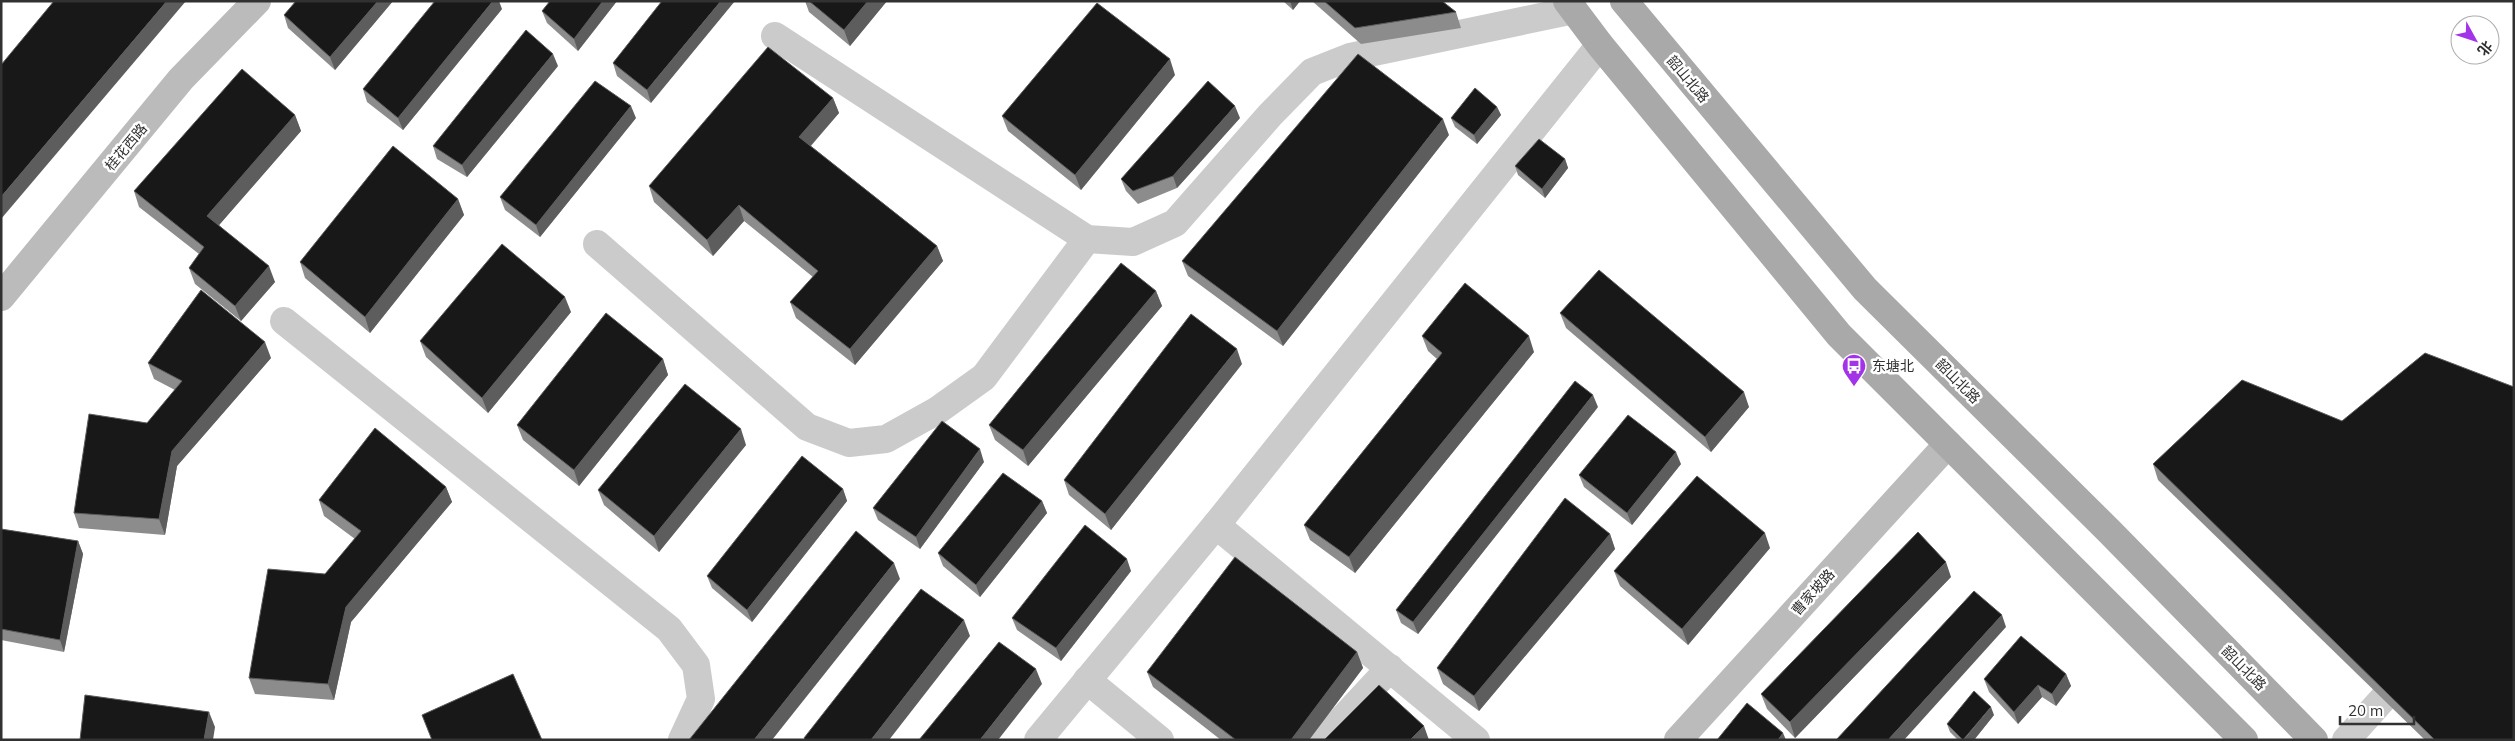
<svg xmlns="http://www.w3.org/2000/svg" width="2515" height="741" viewBox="0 0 2515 741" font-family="Mulish,'Noto Sans SC',sans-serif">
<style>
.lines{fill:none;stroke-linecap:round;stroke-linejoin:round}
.street{stroke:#cbcbcb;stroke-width:28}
.secondary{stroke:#bbb;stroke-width:28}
.primary{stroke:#a9a9a9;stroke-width:28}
.wall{fill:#8c8c8c}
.shaded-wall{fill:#5d5d5d}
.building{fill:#181818;stroke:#5d5d5d}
.labels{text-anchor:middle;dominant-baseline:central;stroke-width:5;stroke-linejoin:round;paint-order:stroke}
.street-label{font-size:14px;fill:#313131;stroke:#fff}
.poi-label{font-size:14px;fill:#313131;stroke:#fff;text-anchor:start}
</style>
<rect width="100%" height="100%" fill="#fff"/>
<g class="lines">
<g class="street">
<polyline points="775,36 1087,239 1133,242 1175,223 1270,115 1312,72 1350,57 1574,10"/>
<polyline points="597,244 807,427 849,443 886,439 938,410 984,377 1087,239"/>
<polyline points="284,321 669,629 696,665 701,699 682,740"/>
<polyline points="1216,525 1476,740"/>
<polyline points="1087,680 1160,740"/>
<polyline points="1038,740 1216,525 1600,45"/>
<polyline points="1323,740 1390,668"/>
<polyline points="2346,740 2407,672"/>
</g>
<g class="secondary">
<polyline points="1,297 181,79 257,1"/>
<polyline points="1678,740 1948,444"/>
</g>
<g class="primary">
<polyline points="1567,1 1600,45 1839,335 2244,740"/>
<polyline points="1624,1 1865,289 2109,531 2314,740"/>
</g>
</g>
<g class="wall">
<polygon points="393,1 335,70 288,28 284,15"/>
<polygon points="617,1 578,51 547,23 542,11"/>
<polygon points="662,1 651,103 617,76 613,63"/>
<polygon points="805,1 887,1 850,46 809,12"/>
<polygon points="1283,1 1300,1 1293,10"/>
<polygon points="1312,1 1442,1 1456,12 1461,28 1361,44"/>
<polygon points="502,9 403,130 367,102 363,89"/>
<polygon points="558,66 467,177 437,159 433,146"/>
<polygon points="1175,75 1081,190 1008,131 1002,116"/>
<polygon points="833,98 839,113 811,146 937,246 943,261 855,365 796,318 790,302 813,277 744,221 713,256 654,202 649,186"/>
<polygon points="1497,107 1501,115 1477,144 1455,127 1451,118"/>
<polygon points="295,115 301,131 219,225 275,282 241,321 195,284 189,268 199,254 139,207 134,191"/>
<polygon points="636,118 540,237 505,210 500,197"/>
<polygon points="1240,118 1177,188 1138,204 1126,191 1121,179"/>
<polygon points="1449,135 1283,346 1188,276 1182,261"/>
<polygon points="1565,159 1568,168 1545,198 1518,175 1515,166"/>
<polygon points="458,199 464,215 370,333 305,278 300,262"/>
<polygon points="1156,291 1162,306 1028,466 995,440 989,425"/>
<polygon points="571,312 488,413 426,357 420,341"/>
<polygon points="1560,313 1749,407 1711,452 1566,328"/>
<polygon points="1422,336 1534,352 1355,573 1310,540 1304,525 1437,359 1428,351"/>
<polygon points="271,358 177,466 165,535 79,528 74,513 175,390 154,379 148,363"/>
<polygon points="663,359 668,375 579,486 523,440 517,425"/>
<polygon points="1242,364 1111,530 1069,495 1064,480"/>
<polygon points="1598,407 1418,634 1401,623 1396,610"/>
<polygon points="2342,421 2514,740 2425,740 2158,480 2153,464"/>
<polygon points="746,445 659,552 604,505 598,490"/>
<polygon points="984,462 920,549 878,520 873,508"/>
<polygon points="1681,464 1632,525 1584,487 1579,475"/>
<polygon points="446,487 452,502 351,622 334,700 255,694 249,678 325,574 355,539 324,516 319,500"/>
<polygon points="843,489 847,501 752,622 712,588 707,576"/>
<polygon points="1042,501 1047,513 980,597 943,566 938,553"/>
<polygon points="1,529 78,541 83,554 64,652 1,640"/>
<polygon points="1610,534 1615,549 1479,711 1443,684 1437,668"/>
<polygon points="1770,548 1688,645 1620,586 1614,571"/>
<polygon points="1131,571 1061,661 1017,630 1012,618"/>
<polygon points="1951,577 1795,738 1767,709 1761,694"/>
<polygon points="1357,652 1363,668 1309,740 1221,740 1153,687 1147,672"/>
<polygon points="2066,674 2071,686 2056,706 2042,697 2018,724 1989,692 1984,679"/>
<polygon points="1994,715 1974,740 1958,740 1950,732 1947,724"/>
</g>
<g class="shaded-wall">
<polygon points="167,1 186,1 1,219 1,197"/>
<polygon points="378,1 393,1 335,70 330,57"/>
<polygon points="493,1 499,1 502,9 403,130 398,118"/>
<polygon points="603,1 617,1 578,51 574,39"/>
<polygon points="721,1 735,1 651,103 647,90"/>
<polygon points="868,1 887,1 850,46 844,30"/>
<polygon points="1290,1 1300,1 1293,10"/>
<polygon points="553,54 558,66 467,177 462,165"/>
<polygon points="1170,59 1175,75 1081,190 1075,175"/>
<polygon points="833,98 839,113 805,152 799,137"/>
<polygon points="631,106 636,118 540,237 536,225"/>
<polygon points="1235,106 1240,118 1177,188 1173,176"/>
<polygon points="1497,107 1501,115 1477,144 1474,135"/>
<polygon points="295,115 301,131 213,232 207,216"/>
<polygon points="1443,119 1449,135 1283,346 1277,331"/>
<polygon points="1565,159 1568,168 1545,198 1542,189"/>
<polygon points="458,199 464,215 370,333 365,317"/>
<polygon points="739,205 744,221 713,256 707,240"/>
<polygon points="937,246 943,261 855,365 850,349"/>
<polygon points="269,266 275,282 241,321 235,306"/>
<polygon points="1156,291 1162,306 1028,466 1023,450"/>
<polygon points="565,297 571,312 488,413 482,398"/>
<polygon points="1529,336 1534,352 1355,573 1349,557"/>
<polygon points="265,342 271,358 177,466 165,535 159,519 172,451"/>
<polygon points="1237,349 1242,364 1111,530 1105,514"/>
<polygon points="663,359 668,375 579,486 574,470"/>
<polygon points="1744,392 1749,407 1711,452 1705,437"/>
<polygon points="1593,395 1598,407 1418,634 1413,622"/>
<polygon points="741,429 746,445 659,552 654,536"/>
<polygon points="980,449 984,462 920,549 916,537"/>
<polygon points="1676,452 1681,464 1632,525 1627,513"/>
<polygon points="446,487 452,502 351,622 334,700 328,684 346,607"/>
<polygon points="843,489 847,501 752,622 747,610"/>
<polygon points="1042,501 1047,513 980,597 976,585"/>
<polygon points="1765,533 1770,548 1688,645 1682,629"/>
<polygon points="1610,534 1615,549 1479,711 1474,696"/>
<polygon points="78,541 83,554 64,652 60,640"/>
<polygon points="1127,559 1131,571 1061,661 1056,648"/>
<polygon points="1946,562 1951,577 1795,738 1790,722"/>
<polygon points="894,563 900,579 772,740 754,740"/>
<polygon points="2002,615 2006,627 1904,740 1888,740"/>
<polygon points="964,620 970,636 889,740 871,740"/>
<polygon points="1357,652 1363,668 1309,740 1291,740"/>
<polygon points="1036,669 1042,684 998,740 980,740"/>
<polygon points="2066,674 2071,686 2056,706 2052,694"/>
<polygon points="2038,685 2042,697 2018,724 2014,712"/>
<polygon points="1991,707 1994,715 1974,740 1964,740"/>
<polygon points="209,712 215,727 213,740 204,740"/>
<polygon points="1424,726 1429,740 1410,740"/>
<polygon points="1783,733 1786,740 1778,740"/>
</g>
<g class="building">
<polygon points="54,1 167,1 1,197 1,65"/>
<polygon points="296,1 378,1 330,57 284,15"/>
<polygon points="435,1 493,1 398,118 363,89"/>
<polygon points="550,1 603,1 574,39 542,11"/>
<polygon points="662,1 721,1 647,90 613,63"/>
<polygon points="809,1 868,1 844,30"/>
<polygon points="1324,1 1442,1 1456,12 1355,28"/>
<polygon points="1097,3 1170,59 1075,175 1002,116"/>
<polygon points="526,30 553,54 462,165 433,146"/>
<polygon points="768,47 833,98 799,137 937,246 850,349 790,302 818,271 739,205 707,240 649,186"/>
<polygon points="1358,54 1443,119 1277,331 1182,261"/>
<polygon points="242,69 295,115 207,216 269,266 235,306 189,268 204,247 134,191"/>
<polygon points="595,81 631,106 536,225 500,197"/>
<polygon points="1208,81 1235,106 1173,176 1133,191 1121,179"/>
<polygon points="1475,88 1497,107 1474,135 1451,118"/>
<polygon points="1539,139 1565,159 1542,189 1515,166"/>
<polygon points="393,146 458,199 365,317 300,262"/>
<polygon points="502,244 565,297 482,398 420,341"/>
<polygon points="1121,263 1156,291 1023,450 989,425"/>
<polygon points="1599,270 1744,392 1705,437 1560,313"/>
<polygon points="1465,283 1529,336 1349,557 1304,525 1442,353 1422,336"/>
<polygon points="201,290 265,342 172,451 159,519 74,513 89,414 147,423 182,381 148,363"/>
<polygon points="606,313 663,359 574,470 517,425"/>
<polygon points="1191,314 1237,349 1105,514 1064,480"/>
<polygon points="2425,353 2514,387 2514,740 2435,740 2153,464 2242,380 2342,421"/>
<polygon points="1575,381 1593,395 1413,622 1396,610"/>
<polygon points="685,384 741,429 654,536 598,490"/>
<polygon points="1628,415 1676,452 1627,513 1579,475"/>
<polygon points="942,421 980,449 916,537 873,508"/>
<polygon points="375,428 446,487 346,607 328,684 249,678 268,569 325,574 361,531 319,500"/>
<polygon points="802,456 843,489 747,610 707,576"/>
<polygon points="1003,473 1042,501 976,585 938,553"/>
<polygon points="1697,476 1765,533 1682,629 1614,571"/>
<polygon points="1565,498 1610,534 1474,696 1437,668"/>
<polygon points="1085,525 1127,559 1056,648 1012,618"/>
<polygon points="1,529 78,541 60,640 1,629"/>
<polygon points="856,531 894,563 754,740 689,740"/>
<polygon points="1918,532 1946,562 1790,722 1761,694"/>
<polygon points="1235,557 1357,652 1291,740 1236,740 1147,672"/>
<polygon points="921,589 964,620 871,740 806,740 804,738"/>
<polygon points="1974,591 2002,615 1888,740 1836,740"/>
<polygon points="2021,636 2066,674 2052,694 2038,685 2014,712 1984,679"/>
<polygon points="999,642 1036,669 980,740 919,740"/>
<polygon points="513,674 542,740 432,740 422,715"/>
<polygon points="1379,685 1424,726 1410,740 1324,740"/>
<polygon points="1974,691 1991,707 1963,740 1947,724"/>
<polygon points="85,695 209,712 204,740 80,740"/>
<polygon points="1747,703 1783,733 1778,740 1717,740"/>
</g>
<defs>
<symbol id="bus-pin" viewBox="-11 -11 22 30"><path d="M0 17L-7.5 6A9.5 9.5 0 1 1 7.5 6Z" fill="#a233e9" stroke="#fff"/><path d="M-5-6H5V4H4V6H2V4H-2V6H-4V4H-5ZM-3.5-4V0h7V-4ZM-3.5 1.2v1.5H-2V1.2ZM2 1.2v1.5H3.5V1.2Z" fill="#fff"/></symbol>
</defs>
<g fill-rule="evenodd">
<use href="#bus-pin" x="1840" y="352" width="28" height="38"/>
</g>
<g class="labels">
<g class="street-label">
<text transform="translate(1688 79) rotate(50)">韶山北路</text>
<text transform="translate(126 147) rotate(-50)">桂花西路</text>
<text transform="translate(1958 381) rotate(45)">韶山北路</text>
<text transform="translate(1813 592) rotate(-48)">曹家坡路</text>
<text transform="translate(2244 668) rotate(45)">韶山北路</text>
</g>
<g class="poi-label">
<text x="1872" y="366">东塘北</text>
</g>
</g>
<rect width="2515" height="741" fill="none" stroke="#313131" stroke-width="5"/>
<g transform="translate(2475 40) rotate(130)"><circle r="24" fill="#ffffff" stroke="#adadad"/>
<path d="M0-4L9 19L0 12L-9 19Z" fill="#a233e9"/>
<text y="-8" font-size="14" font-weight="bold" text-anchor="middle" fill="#313131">北</text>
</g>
<path d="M2340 716v8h74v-8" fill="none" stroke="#313131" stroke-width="2.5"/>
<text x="2348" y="716" font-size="15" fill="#313131" stroke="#ffffff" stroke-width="4" paint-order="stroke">20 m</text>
</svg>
